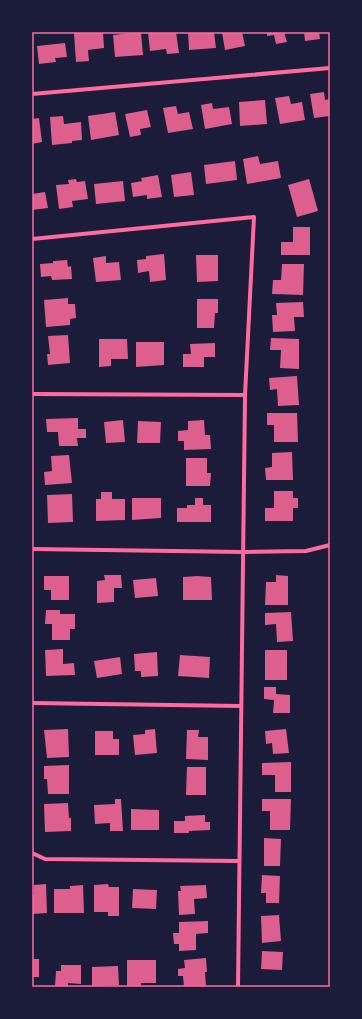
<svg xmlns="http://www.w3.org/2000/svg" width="362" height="1019" viewBox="0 0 362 1019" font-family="'Libre Baskerville',serif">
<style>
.building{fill:#dd5f8e}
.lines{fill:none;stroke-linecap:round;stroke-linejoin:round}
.minor{stroke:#ff6b9d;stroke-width:4}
.neatline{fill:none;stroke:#ff6b9d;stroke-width:1.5}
</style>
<rect width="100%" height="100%" fill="#1b1b3a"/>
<g class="building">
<polygon points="92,32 103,32 104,48 88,50 89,61 76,62 74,33"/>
<polygon points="141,32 143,55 115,57 113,35"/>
<polygon points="176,32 179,53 167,54 166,49 150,51 148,33"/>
<polygon points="188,32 214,32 216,48 189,50"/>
<polygon points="222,32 242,32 245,46 225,50"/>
<polygon points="267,32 284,32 287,42 276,44 274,35 267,36"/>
<polygon points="304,32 319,32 320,39 305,41"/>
<polygon points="65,43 67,57 55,58 56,62 39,64 37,46"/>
<polygon points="324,92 325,100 330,99 330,116 314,118 310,94"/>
<polygon points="289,96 291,104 302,102 305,120 280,124 275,98"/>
<polygon points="265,100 267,124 240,126 239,102"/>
<polygon points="212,103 213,109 229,107 232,124 205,129 201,105"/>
<polygon points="176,106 178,114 189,112 193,129 168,133 163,108"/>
<polygon points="147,110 151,127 140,129 141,135 130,137 125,114"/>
<polygon points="115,112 119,135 91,140 88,116"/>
<polygon points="63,116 64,124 81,122 82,140 72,141 72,143 52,145 50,117"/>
<polygon points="39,118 42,142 32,144 32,119"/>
<polygon points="258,156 260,164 278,161 281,178 247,184 243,159"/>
<polygon points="235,161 237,180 206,184 204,165"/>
<polygon points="191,172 194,195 174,197 171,175"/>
<polygon points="158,175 162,197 147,199 147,195 133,197 131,183 142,181 141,178"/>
<polygon points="76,179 77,182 85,181 88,199 72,201 73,207 59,209 56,185 69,184 68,180"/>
<polygon points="309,179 318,211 297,217 288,185"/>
<polygon points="123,181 125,201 96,204 94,184"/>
<polygon points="45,192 48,208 32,210 32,194"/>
<polygon points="293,227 310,227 310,255 281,255 281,242 293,242"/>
<polygon points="164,254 166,280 150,282 149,271 138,273 137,260 146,259 146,256"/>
<polygon points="196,255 218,255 218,281 197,282"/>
<polygon points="106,256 106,263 119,262 121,280 96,282 93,258"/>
<polygon points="67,260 68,267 71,266 72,279 52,280 51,276 41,277 40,264 53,263 53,261"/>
<polygon points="282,264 304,264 303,295 272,294 273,280 281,280"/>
<polygon points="68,298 68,304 75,304 76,318 70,319 70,325 46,327 44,300"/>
<polygon points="197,299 218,299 218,313 215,313 214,328 197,328"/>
<polygon points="303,302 304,317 294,317 295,331 273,332 272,315 277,315 276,303"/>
<polygon points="68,335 70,363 48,365 47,354 50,354 48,336"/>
<polygon points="271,338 299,339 299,369 280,368 281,350 270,350"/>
<polygon points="99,339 127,339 128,359 111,359 111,366 99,367"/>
<polygon points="136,342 164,342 164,365 136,367"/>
<polygon points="215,343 215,357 204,357 204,367 183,367 183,354 191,354 190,344"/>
<polygon points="297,376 299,405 278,406 277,389 270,390 269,378"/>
<polygon points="267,413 297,413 298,442 274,442 274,425 267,425"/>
<polygon points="78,418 78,429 86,429 86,438 77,438 78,446 59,446 58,432 47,432 46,419"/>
<polygon points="123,420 125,442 106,443 104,422"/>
<polygon points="204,420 205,435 210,435 211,449 184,450 184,441 178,441 178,431 188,430 188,421"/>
<polygon points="138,421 161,422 160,443 137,443"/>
<polygon points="292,452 293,480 266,480 265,468 272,467 272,453"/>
<polygon points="69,455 72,483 45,485 44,472 52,471 51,456"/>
<polygon points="186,458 207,458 207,473 211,473 210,486 186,486"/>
<polygon points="274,491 293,491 293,498 298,498 298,508 293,508 293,521 265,521 265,508 274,508"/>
<polygon points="101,492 112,492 112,499 125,499 125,520 96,521 96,499 101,499"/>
<polygon points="72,494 73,522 48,523 47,495"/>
<polygon points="132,498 161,498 161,518 132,520"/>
<polygon points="195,498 203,498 203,505 211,505 211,522 177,522 177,508 187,508 187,505 195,505"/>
<polygon points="104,575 121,575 122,588 114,588 114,602 97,603 97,581 105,580"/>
<polygon points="276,575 288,576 288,605 265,605 266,582 276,582"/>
<polygon points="44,576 69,576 69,600 51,600 51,590 44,590"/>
<polygon points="197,576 211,577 212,600 183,600 183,577"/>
<polygon points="156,578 158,596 135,598 133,580"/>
<polygon points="46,610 60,610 60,614 75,614 75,629 70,629 70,640 52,640 52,624 45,624"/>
<polygon points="291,612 293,641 277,642 276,624 265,625 265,613"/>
<polygon points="63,649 63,664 74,663 75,675 46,676 45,650"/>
<rect x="265" y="650" width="22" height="30"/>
<polygon points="157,652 158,676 141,677 141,671 135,671 134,654"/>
<polygon points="180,655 210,657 209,678 178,676"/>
<polygon points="120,657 122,674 97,678 94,661"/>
<polygon points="264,687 276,687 276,694 290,695 290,713 273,713 274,700 264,699"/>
<polygon points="68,729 69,757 47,758 44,730"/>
<polygon points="155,729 157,753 135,755 133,735 145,734 145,730"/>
<polygon points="286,729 289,753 273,754 272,743 266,744 265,731"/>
<polygon points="187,730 199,730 198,737 208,737 208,760 186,759"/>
<polygon points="95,731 113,731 113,739 119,739 119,755 95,755"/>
<polygon points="291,762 291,792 275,792 275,775 262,775 262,763"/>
<polygon points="69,765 69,794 48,794 47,779 44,779 44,766"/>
<polygon points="187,767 206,767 206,795 186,795"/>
<polygon points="115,799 121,799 123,831 110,831 110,823 95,824 94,805 115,804"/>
<polygon points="262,799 291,799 290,830 270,830 270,811 262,811"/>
<polygon points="68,803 69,818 71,818 71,831 45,832 44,804"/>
<polygon points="131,809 159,810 159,830 131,830"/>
<polygon points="205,815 205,822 210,822 210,830 189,831 189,833 174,833 174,821 185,821 185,816"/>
<polygon points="264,838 281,839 280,866 264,866"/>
<polygon points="262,875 280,876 279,903 266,903 266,893 261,893"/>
<polygon points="46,884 47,913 32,914 32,895 34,895 34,885"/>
<polygon points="108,884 109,887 119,887 119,916 108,916 108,912 94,912 94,885"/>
<polygon points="83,885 84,913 54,913 54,889 70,889 70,886"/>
<polygon points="206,885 207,898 194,899 195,914 179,915 178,891 181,891 180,886"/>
<polygon points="133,889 157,890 156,909 132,908"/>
<polygon points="279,915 281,941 262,943 261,916"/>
<polygon points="208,921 208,933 196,934 196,950 179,951 179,944 174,944 173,933 179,933 179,922"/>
<polygon points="262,951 283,952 282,970 261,969"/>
<polygon points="206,958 207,972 205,972 206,987 184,987 183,976 178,976 178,969 185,968 184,960"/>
<rect x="32" y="959" width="7" height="18"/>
<polygon points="127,960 156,960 156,983 141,983 141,987 127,987"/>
<polygon points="61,965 81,965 81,984 68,983 68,986 55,986 56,971 61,971"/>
<polygon points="118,966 119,985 92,986 92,967"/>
</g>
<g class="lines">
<g class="minor">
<polyline points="32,94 330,68"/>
<polyline points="32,239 254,217 245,395 238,987"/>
<polyline points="32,394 245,395"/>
<polyline points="32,549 243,552 306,551 330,545"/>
<polyline points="32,703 241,706"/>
<polyline points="32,853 45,859 239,861"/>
</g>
</g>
<rect width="362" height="1019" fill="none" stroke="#1b1b3a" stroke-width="66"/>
<rect x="33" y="33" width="296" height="953" class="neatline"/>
</svg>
